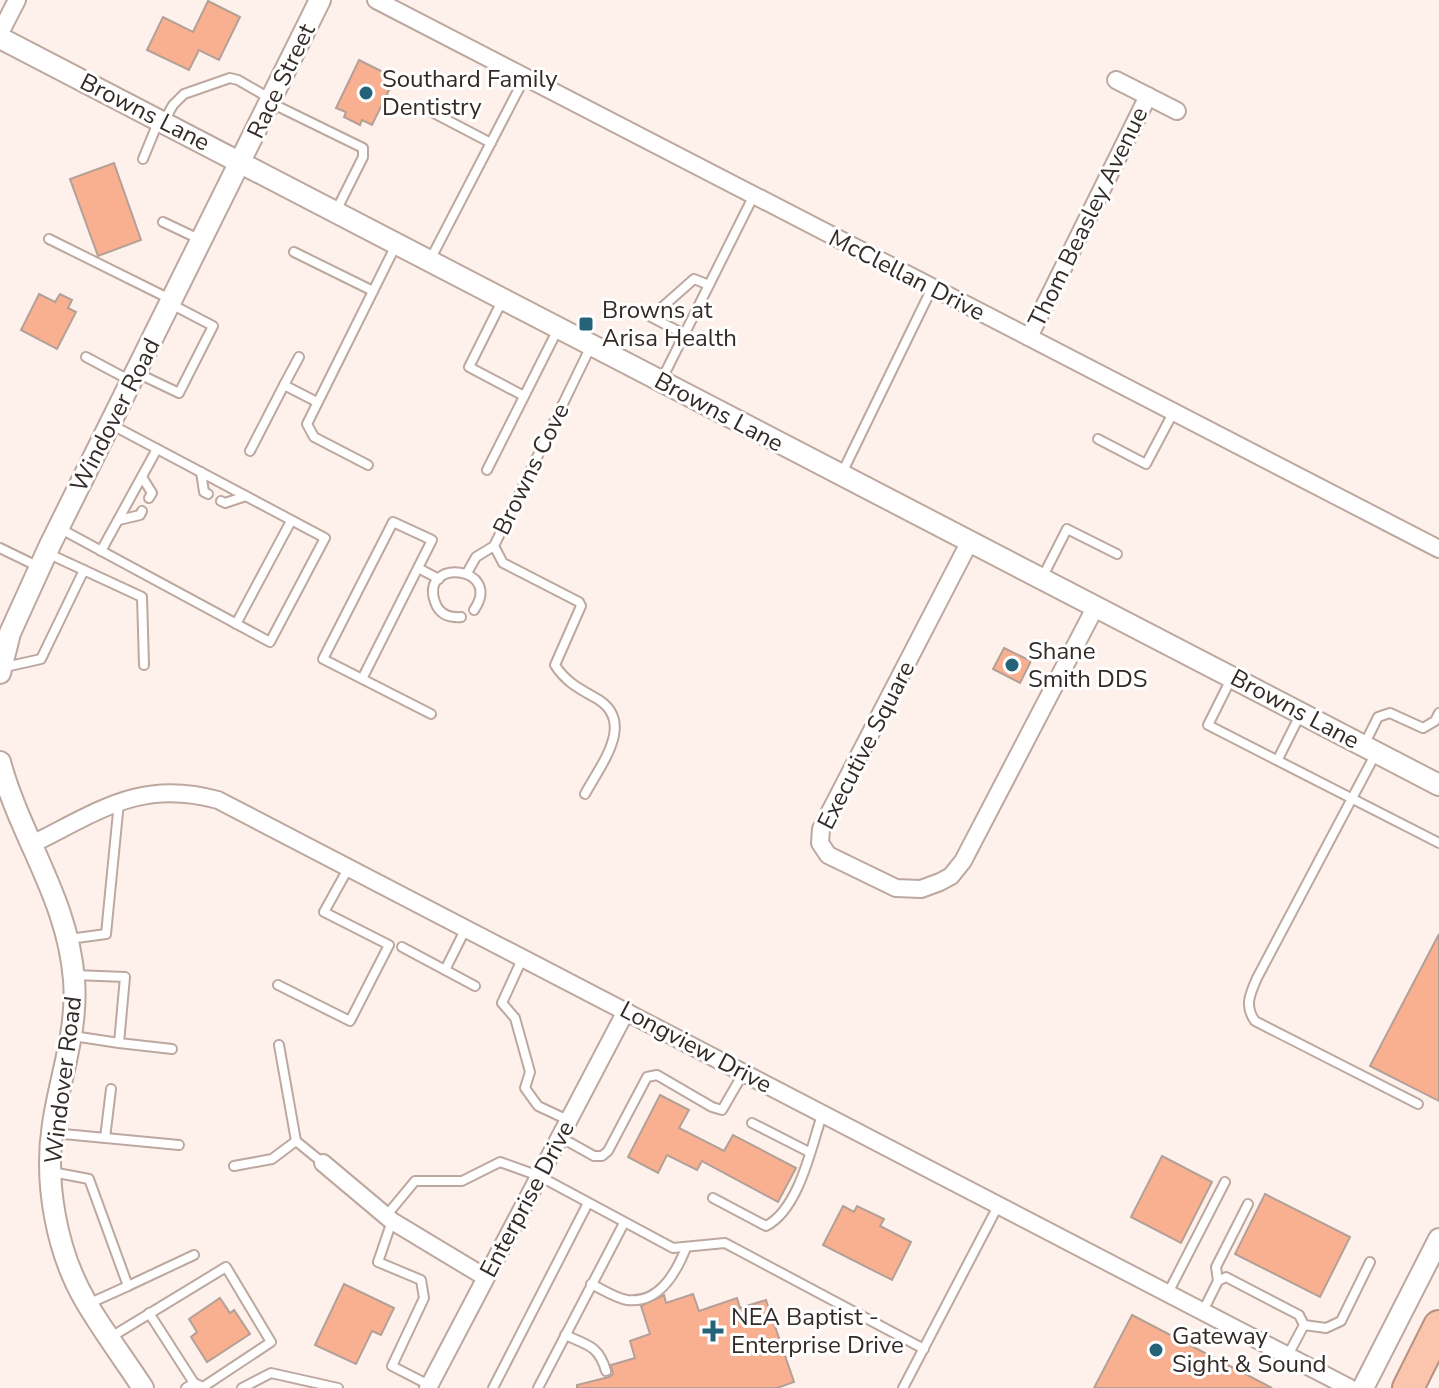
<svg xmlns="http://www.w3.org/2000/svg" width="1439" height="1388" viewBox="0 0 1439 1388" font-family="'Nunito Sans',sans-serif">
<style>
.building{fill:#f8b090;stroke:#b4a097;stroke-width:2}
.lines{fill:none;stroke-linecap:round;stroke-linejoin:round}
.service-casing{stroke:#bda8a0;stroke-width:12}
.minor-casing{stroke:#bda8a0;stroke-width:20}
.tertiary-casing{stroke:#bda8a0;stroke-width:24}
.motorway-casing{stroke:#b58f7e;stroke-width:34}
.service{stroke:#fff;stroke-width:8}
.minor{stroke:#fff;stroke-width:16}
.tertiary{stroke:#fff;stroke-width:20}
.motorway{stroke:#fbc5ad;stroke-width:30}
.poi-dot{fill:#256379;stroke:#fff;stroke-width:3}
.labels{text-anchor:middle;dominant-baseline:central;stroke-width:6;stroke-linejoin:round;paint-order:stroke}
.poi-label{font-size:24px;fill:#332b28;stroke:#fff;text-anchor:start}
.street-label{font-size:24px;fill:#332b28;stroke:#fff}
</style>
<rect width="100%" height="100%" fill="#fef1eb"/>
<g class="building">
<polygon points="208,1 240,17 219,60 199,50 189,70 147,50 163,17 193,32"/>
<polygon points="359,60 395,78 372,125 362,120 360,125 344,117 346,112 336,108"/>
<polygon points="114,163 141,240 98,256 70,179"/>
<polygon points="39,294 55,302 60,294 72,300 68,308 76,312 57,349 21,330"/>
<polygon points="1004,648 1031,661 1020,683 993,669"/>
<polygon points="1439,934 1439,1101 1370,1066"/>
<polygon points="660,1095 689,1110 679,1128 724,1151 733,1135 796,1168 778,1202 702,1161 697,1170 667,1155 658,1173 628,1157"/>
<polygon points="1162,1156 1212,1182 1181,1243 1131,1217"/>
<polygon points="1265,1194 1350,1237 1320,1297 1235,1254"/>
<polygon points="843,1206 854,1212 857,1206 884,1219 880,1226 911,1242 892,1280 823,1245"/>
<polygon points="344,1284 394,1308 381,1335 372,1331 356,1364 315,1345"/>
<polygon points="693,1294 699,1311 737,1298 740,1308 766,1300 794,1382 777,1388 577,1388 577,1385 609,1377 613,1374 611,1365 635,1358 630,1341 650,1334 641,1306 664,1295 666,1303"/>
<polygon points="220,1298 230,1313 234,1310 250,1334 207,1362 191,1337 197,1332 189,1319"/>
<polygon points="1132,1315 1272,1388 1094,1388"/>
</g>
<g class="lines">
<defs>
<g id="service">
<polyline points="271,103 363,148 363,157 336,211"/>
<polyline points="424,108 491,143"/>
<polyline points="164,121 173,105 184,94 230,78 238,80 271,99"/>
<polyline points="143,159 159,120"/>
<polyline points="163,222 199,239"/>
<polyline points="49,239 172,300"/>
<polyline points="294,252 373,291"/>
<polyline points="430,260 525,77"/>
<polyline points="503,299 469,367 524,396"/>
<polyline points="684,334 651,317 694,279 709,285"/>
<polyline points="86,357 131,381"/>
<polyline points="137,373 179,393 213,326 171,304"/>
<polyline points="661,381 754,195"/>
<polyline points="284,385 299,357"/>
<polyline points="1098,439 1146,464 1173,413"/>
<polyline points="250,451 284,385 317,402"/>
<polyline points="368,465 314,437 307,424 397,243"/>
<polyline points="487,470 558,329"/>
<polyline points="201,472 204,492 208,494"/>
<polyline points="841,475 932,288"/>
<polyline points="142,477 152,493 149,498"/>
<polyline points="221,501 225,503 246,496"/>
<polyline points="119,520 140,515 142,511"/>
<polyline points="59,528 270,642 325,538 112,425"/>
<polyline points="0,548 39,567"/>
<polyline points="101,551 157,449"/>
<polyline points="47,553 142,597 144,665"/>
<polyline points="418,568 439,579"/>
<polyline points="467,573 476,557 494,546"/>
<polyline points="1042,578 1067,529 1117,554"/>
<path d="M461 617C449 618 439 614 435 602 419 557 504 566 474 610"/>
<polyline points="236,624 291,521"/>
<polyline points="1,668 41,659 84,570"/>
<polyline points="362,679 432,540 393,522 323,659 431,714"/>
<polyline points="1231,679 1208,725 1439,843"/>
<polyline points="1364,745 1378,717 1390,713 1423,728 1435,721 1439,713"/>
<path d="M1376 753 1257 978C1250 994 1244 1006 1255 1021L1418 1104"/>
<polyline points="1278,759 1301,713"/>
<path d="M585 794C601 764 638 720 594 697 578 688 565 681 555 665L581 606 579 602 503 563 494 546 591 346"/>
<polyline points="69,939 106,934 119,802"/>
<polyline points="402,947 445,970 466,928"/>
<polyline points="523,957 502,1003 515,1018 530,1072 525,1088 538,1106 568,1120"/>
<polyline points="445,970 475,986"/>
<polyline points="278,985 350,1021 389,945 324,912 349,867"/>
<polyline points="73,1036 119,1043 125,977 75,975"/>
<polyline points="119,1043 172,1049"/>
<polyline points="279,1045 296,1141 323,1163"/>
<polyline points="752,1123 809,1152"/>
<polyline points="53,1133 179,1145"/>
<polyline points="560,1137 594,1156 602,1156 608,1151 647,1077 657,1075 712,1107 722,1110 744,1072"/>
<polyline points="105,1138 111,1089"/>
<polyline points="234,1166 272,1159 296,1141"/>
<polyline points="52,1172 89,1179 128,1286 194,1255"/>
<path d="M713 1198 766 1226C799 1209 811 1148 822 1115"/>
<polyline points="386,1216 415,1181 462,1181 500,1162 539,1176 673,1248 725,1243 924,1349"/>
<polyline points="392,1221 378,1262 421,1280 424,1298 392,1366 429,1385"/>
<polyline points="1218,1281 1216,1267 1248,1204"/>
<path d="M591 1284C602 1289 615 1298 627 1300 659 1304 676 1273 686 1248"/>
<polyline points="1168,1293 1225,1182"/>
<polyline points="88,1304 128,1286"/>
<polyline points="1203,1311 1218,1281 1226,1277 1299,1315 1304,1325 1288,1355"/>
<polyline points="149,1313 194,1383"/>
<polyline points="1304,1325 1326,1328 1341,1321 1370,1262"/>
<path d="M565 1335C588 1345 599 1346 606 1371"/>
<polyline points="111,1337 226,1267 271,1342 203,1387 194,1383 186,1388"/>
<polyline points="242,1388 271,1373 338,1388"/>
<polyline points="493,1388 588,1203"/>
<polyline points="538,1388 624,1223"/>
<polyline points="903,1388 998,1206"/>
</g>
<g id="minor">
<polyline points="376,0 1439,549"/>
<polyline points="0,33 17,0"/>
<polyline points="1116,80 1177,111"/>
<polyline points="1029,337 1148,96"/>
<polyline points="969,543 821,829 820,843 828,855 896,888 921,889 940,882 951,876 963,861 1096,606"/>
<path d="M30 845C98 812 140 778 218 800L1350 1388"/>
<polyline points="323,1163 392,1221 485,1277"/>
<polyline points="428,1388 626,1011"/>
</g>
<g id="tertiary">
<polyline points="0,38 1439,785"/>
<polyline points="0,673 10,633 50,545 320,0"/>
<path d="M0 762C21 839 68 899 74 980 78 1031 60 1076 53 1124 44 1182 56 1251 86 1302 103 1331 124 1359 143 1388"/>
<polyline points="1363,1388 1439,1239"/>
</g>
<polyline id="motorway" points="1408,1388 1439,1326"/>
</defs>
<use href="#service" class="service-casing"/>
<use href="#minor" class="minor-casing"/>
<use href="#tertiary" class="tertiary-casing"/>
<use href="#motorway" class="motorway-casing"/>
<use href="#service" class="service"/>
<use href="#minor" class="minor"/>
<use href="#tertiary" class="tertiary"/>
<use href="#motorway" class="motorway"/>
</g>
<g class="poi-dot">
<circle cx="366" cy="93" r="8"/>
<rect x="578" y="316" width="16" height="16" rx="4"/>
<circle cx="1012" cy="665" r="8"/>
<path d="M709 1319h8v8h8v8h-8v8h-8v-8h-8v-8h8z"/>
<circle cx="1156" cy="1350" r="8"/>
</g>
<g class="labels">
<g class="poi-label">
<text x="382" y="79">Southard Family<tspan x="382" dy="28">Dentistry</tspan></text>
<text x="602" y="310">Browns at<tspan x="602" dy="28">Arisa Health</tspan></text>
<text x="1028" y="651">Shane<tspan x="1028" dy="28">Smith DDS</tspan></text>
<text x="731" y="1317">NEA Baptist -<tspan x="731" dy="28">Enterprise Drive</tspan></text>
<text x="1172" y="1336">Gateway<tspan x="1172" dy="28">Sight &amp; Sound</tspan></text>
</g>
<g class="street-label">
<text transform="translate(281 81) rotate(-64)">Race Street</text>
<text transform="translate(145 112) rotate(27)">Browns Lane</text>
<text transform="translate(1088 217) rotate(-64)">Thom Beasley Avenue</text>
<text transform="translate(907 275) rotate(27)">McClellan Drive</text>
<text transform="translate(719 412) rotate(28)">Browns Lane</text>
<text transform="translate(115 415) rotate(-63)">Windover Road</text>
<text transform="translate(531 469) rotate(-64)">Browns Cove</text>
<text transform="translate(1295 709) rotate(28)">Browns Lane</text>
<text transform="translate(866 745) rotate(-63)">Executive Square</text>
<text transform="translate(696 1047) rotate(28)">Longview Drive</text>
<text transform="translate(63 1080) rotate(-83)">Windover Road</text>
<text transform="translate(527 1199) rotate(-62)">Enterprise Drive</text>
</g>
</g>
</svg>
